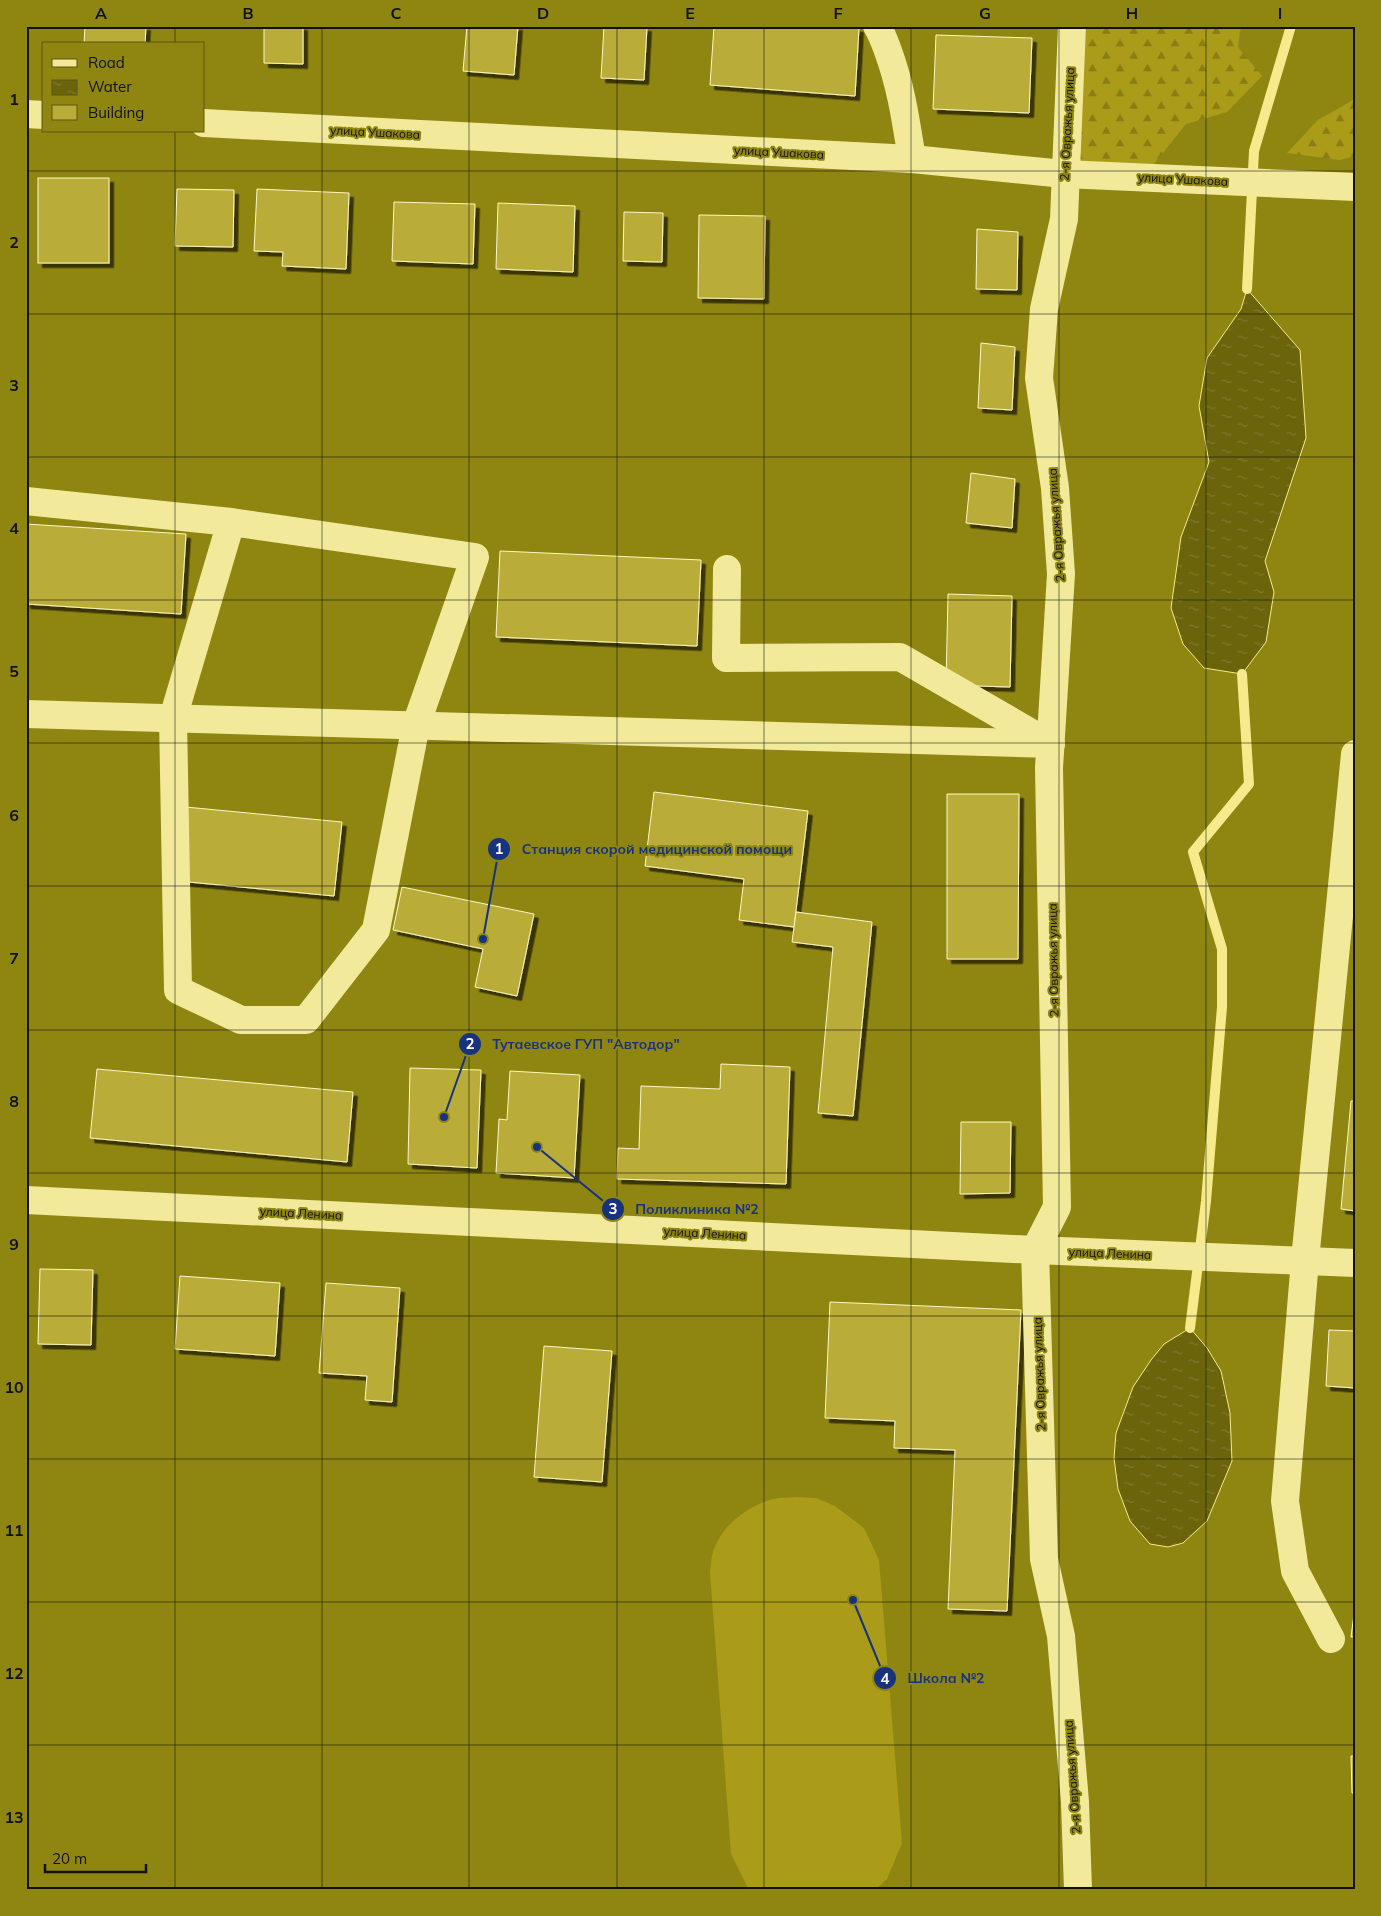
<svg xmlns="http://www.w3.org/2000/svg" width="1381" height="1916" viewBox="0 0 1381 1916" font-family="Mulish,sans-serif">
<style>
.forest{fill:url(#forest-firs)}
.pitch{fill:#aa9b18}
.water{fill:url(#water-ripples);stroke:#f6ea8c}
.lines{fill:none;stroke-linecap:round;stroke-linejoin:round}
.stream{stroke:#f6ea8c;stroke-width:10}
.building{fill:#b9ac39;stroke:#fdf7c2;filter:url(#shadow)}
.minor{stroke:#f2ea9a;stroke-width:28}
.grid{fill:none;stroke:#111;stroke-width:1;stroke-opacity:0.55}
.labels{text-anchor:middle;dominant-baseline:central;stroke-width:4;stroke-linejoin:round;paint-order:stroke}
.street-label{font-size:12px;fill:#111;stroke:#8f8511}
.leader{fill:none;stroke:#18337e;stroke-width:2}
.callout-dot{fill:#18337e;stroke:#8f8511;stroke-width:2}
.mark-label{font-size:15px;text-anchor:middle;font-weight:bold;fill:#fff}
.callout-label{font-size:14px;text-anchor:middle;font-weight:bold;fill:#18337e;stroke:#8f8511;stroke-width:4;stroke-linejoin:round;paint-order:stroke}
.neatline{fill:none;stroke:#111;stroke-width:2}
.grid-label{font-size:16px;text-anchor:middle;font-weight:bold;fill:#111}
</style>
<defs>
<pattern id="forest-firs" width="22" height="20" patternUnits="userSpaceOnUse" patternTransform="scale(1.25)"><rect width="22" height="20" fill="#aa9b18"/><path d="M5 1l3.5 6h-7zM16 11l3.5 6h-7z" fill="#897d14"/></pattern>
<pattern id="water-ripples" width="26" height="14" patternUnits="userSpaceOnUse" patternTransform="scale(1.25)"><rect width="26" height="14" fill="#6b640a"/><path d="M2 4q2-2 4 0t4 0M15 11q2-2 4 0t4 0" fill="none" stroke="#7e7936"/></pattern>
<filter id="shadow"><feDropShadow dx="4.5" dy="4.5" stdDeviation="0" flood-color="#0009"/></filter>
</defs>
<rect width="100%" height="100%" fill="#8f8511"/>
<g class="forest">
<polygon points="1081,26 1241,26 1238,47 1262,76 1227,112 1186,124 1154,164 1074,162"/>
<polygon points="1355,99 1355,156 1340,160 1287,153 1318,120"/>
</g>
<path class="pitch" d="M796 1497 816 1498 835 1506 864 1528 879 1560 902 1843 887 1879 875 1890H749L731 1854 710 1572C711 1565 711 1558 713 1552 721 1526 747 1506 773 1499 780 1497 789 1498 796 1497Z"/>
<g class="water">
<polygon points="1247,289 1300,350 1306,438 1265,561 1274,592 1266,642 1242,674 1204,668 1183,644 1171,608 1181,537 1209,462 1199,406 1207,358 1241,309"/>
<polygon points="1190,1328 1207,1348 1221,1371 1230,1413 1232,1461 1207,1521 1183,1543 1168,1547 1150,1544 1130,1521 1118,1489 1114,1458 1116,1433 1133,1387 1151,1360 1164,1344"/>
</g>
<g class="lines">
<g class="stream">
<polyline points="1247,289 1254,151 1291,26"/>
<polyline points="1190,1328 1206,1201 1222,1007 1222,949 1193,852 1249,784 1242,674"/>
</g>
</g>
<g class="building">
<polygon points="85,26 146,26 145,44 84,44"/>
<polygon points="264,26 303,26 303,64 264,63"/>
<polygon points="467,26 518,26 514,75 463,71"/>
<polygon points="604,26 647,27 644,80 601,78"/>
<polygon points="714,26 832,26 859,28 855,96 710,85"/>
<polygon points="936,35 1032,38 1029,113 933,109"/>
<rect x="38" y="178" width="71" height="85"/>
<polygon points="177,189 234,190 233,247 175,246"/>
<polygon points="257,189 349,193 346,269 282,266 283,252 254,251"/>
<polygon points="394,202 475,204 473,264 392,261"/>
<polygon points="498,203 575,206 573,272 496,269"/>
<polygon points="624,212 663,213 662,262 623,261"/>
<polygon points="699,215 765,216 764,299 698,298"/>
<polygon points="977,229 1018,232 1017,290 976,289"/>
<polygon points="981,343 1015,347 1012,410 978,408"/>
<polygon points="971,473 1015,479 1012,528 966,523"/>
<polygon points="26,524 186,534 181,614 26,604"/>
<polygon points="500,551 701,560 697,646 496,637"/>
<polygon points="948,594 1012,596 1010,687 946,685"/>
<polygon points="654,792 808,811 794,927 739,920 744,879 645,866"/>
<polygon points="947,794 1019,794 1018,959 947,959"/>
<polygon points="175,806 342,822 334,896 168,880"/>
<polygon points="402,887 534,914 517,996 475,987 483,949 393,930"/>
<polygon points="796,912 872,922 853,1116 818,1113 833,947 792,942"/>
<polygon points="721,1064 790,1067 786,1184 617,1179 618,1148 639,1149 641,1086 720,1089"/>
<polygon points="410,1068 481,1070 477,1168 408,1164"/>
<polygon points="97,1069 353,1092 347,1162 90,1138"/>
<polygon points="510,1071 580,1075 574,1178 496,1173 499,1119 507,1120"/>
<polygon points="1351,1101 1355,1101 1355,1211 1341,1209"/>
<polygon points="961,1122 1011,1122 1010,1193 960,1194"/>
<polygon points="40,1269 93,1270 91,1345 38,1344"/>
<polygon points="180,1276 280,1283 275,1356 175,1349"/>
<polygon points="326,1283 400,1288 392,1402 365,1400 367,1376 319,1373"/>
<polygon points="830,1302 1021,1310 1007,1611 948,1609 955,1450 894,1448 895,1421 825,1418"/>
<polygon points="1329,1330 1355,1331 1355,1388 1326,1386"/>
<polygon points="544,1346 612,1351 602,1482 534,1477"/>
<polygon points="1355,1606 1355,1637 1351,1637"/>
<polygon points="1351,1756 1355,1756 1355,1793 1352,1793"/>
</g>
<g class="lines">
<g class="minor">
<path d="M877 26C882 34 885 43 888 51 901 86 906 122 912 159"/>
<polyline points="1072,26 1064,219 1044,309 1039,378 1055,488 1061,574 1049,768 1057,1207 1035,1250 1044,1559 1061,1636 1075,1802 1078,1890"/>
<polyline points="26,114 44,115"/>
<polyline points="204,123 912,159 1064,174 1355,187"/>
<polyline points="26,501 231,522"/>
<polygon points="231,522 475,557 416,725 376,930 306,1020 241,1020 178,990 173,718"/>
<polyline points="727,569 726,658 900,657 1047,742"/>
<polyline points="26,714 1051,744"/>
<polyline points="26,1200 1035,1250 1355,1263"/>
<polyline points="1331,1639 1295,1571 1285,1501 1305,1260 1355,754"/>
</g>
</g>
<path class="grid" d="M175 26V44M322 26V1890M469 26V1890M617 26V1890M764 26V1890M911 26V1890M1059 26V1890M1206 26V1890M175 131V1890M26 171H1355M26 314H1355M26 457H1355M26 600H1355M26 743H1355M26 886H1355M26 1030H1355M26 1173H1355M26 1316H1355M26 1459H1355M26 1602H1355M26 1745H1355"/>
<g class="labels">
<g class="street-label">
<text transform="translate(1067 124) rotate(-87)">2-я Овражья улица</text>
<text transform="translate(375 132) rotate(3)">улица Ушакова</text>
<text transform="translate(779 152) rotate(3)">улица Ушакова</text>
<text transform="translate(1183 179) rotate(3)">улица Ушакова</text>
<text transform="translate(1056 525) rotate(-94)">2-я Овражья улица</text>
<text transform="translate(1053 960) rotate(-91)">2-я Овражья улица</text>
<text transform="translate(301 1213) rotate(3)">улица Ленина</text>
<text transform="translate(705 1233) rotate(3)">улица Ленина</text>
<text transform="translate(1110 1253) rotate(2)">улица Ленина</text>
<text transform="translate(1039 1374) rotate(-92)">2-я Овражья улица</text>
<text transform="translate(1072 1777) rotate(-94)">2-я Овражья улица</text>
</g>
</g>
<path class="leader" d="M483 939L499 849M444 1117L470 1044M537 1147L613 1209M853 1600L885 1678"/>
<g class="callout-dot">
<circle cx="483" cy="939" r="5"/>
<circle cx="444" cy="1117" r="5"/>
<circle cx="537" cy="1147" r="5"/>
<circle cx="853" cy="1600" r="5"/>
<circle cx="499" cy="849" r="12"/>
<circle cx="470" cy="1044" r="12"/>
<circle cx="613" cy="1209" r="12"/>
<circle cx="885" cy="1678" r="12"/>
</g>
<g class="mark-label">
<text x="499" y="854">1</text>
<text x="470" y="1049">2</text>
<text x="613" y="1214">3</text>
<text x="885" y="1684">4</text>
</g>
<g class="callout-label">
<text x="657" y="854">Станция скорой медицинской помощи</text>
<text x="586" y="1049">Тутаевское ГУП "Автодор"</text>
<text x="697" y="1214">Поликлиника №2</text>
<text x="946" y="1683">Школа №2</text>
</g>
<rect width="1381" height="1916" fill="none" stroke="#8f8511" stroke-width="55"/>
<rect x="42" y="42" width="162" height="90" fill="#8f8511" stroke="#5d5711"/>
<rect x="52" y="59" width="25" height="8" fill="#f2ea9a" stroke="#5d5711"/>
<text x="88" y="68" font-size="15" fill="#111111">Road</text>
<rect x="52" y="80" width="25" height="15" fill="url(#water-ripples)" stroke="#5d5711"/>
<text x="88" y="92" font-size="15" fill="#111111">Water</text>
<rect x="52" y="105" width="25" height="15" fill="#b9ac39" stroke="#5d5711"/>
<text x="88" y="118" font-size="15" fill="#111111">Building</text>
<path d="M45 1864v8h101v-8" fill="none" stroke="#111111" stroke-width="2.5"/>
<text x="52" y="1864" font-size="15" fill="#111111" stroke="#8f8511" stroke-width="4" paint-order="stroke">20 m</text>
<rect x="28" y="28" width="1326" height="1860" class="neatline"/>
<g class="grid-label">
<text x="101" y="19">A</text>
<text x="248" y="19">B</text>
<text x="396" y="19">C</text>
<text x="543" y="19">D</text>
<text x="690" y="19">E</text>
<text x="838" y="19">F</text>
<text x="985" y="19">G</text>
<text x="1132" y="19">H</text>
<text x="1280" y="19">I</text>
<text x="14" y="105">1</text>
<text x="14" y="248">2</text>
<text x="14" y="391">3</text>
<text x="14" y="534">4</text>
<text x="14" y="677">5</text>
<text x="14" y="821">6</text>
<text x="14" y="964">7</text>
<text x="14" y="1107">8</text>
<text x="14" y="1250">9</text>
<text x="14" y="1393">10</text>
<text x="14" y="1536">11</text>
<text x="14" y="1679">12</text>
<text x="14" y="1823">13</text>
</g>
</svg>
